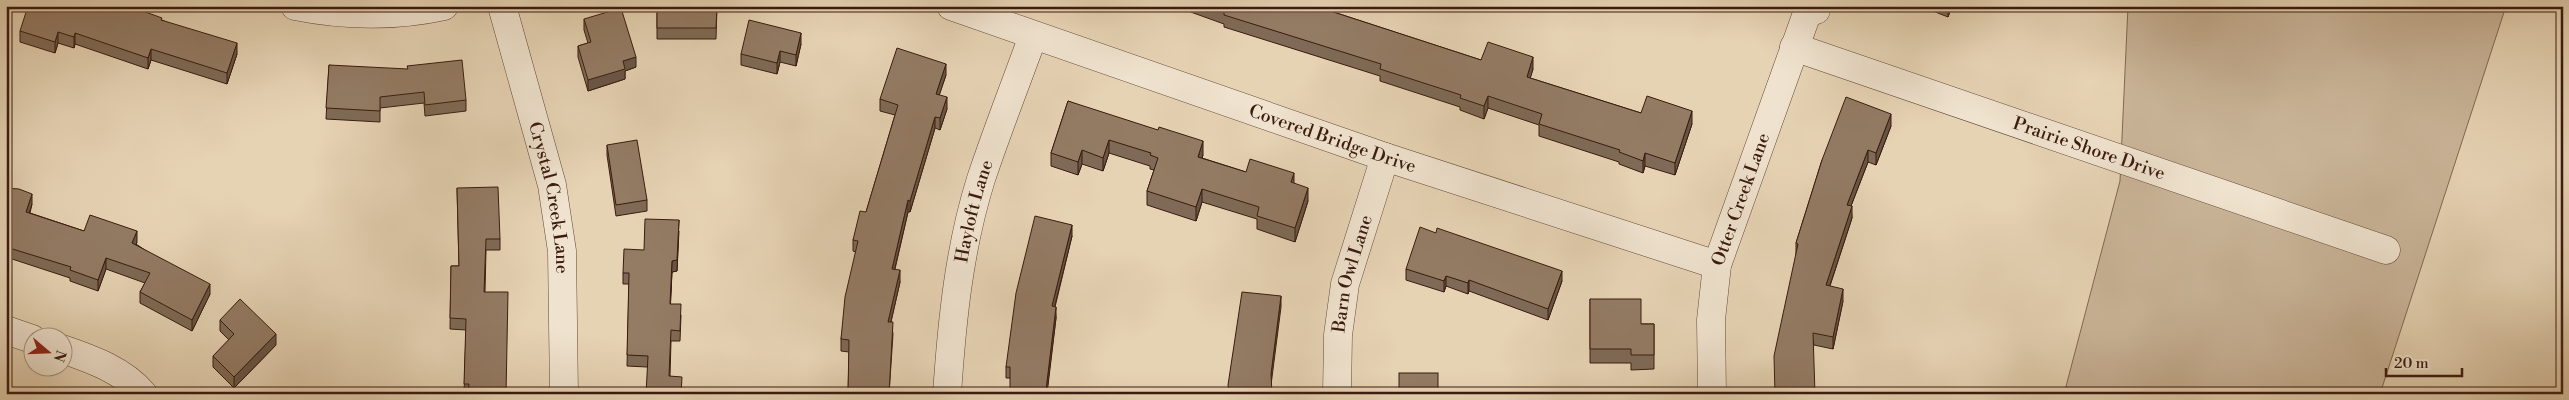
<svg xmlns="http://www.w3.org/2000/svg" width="2569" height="400" viewBox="0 0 2569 400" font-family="'Libre Bodoni',serif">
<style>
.green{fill:#c9b498;stroke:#826853}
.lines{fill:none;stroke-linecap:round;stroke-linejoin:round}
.minor-casing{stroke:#654938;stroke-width:29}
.minor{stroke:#efe2ce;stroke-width:28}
.wall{fill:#7e6a56;stroke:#3a1b0e}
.shaded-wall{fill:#675646;stroke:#3a1b0e}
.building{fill:#937b64;stroke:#3a1b0e}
.labels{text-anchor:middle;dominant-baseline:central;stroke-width:4.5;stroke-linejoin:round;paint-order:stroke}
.street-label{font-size:18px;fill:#3a1b0e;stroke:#efe2ce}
</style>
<rect width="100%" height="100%" fill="#e6d3b4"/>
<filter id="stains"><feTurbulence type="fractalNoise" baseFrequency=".004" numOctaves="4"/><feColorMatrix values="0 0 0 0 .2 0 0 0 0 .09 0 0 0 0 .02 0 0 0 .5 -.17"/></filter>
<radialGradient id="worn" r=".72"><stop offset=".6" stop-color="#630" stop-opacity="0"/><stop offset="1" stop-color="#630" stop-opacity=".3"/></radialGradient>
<polygon class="green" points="2128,6 2506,6 2380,394 2064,394 2120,181"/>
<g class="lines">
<defs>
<g id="minor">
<path d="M295 6C345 16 394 17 444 6"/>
<path id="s1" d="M502 6 552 185 562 251 564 394"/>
<path id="s2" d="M951 6 1385 157 1717 265"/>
<path id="s3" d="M1794 47 2386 250"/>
<polyline points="6,330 32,339"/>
<path d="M62 349C91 359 123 370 143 394"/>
<path id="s4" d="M947 394C952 321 959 249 981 179 997 131 1016 83 1033 36"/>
<path id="s5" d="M1337 394 1338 335 1345 284 1385 157"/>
<path id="s6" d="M1712 394 1711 320 1717 265 1805 19 1807 13 1816 10 1817 6"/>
</g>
</defs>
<use href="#minor" class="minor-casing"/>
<use href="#minor" class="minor"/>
</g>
<g class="wall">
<polygon points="657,6 717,6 716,39 657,39"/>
<polygon points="1156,6 1168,6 1167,10"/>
<polygon points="1174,6 1315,6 1481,60 1533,69 1530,78 1641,113 1692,124 1675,175 1645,166 1643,173 1619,164 1619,162 1539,136 1539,125 1488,108 1484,119 1460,110 1460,107 1380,81 1380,76 1224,27 1224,24"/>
<polygon points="1732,6 1746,6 1744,10"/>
<polygon points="1920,6 1952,6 1948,17"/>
<polygon points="584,19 636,67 625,71 625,79 588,91 578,57 578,46 588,43 584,30"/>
<polygon points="162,20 237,54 227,84 151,60 148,69 75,44 74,48 58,43 55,53 20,42 20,31"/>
<polygon points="801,44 796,66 780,62 777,74 741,65 741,54"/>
<polygon points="329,65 466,100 466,111 425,116 424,103 380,108 380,122 326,119"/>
<polygon points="946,75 939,95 947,109 940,130 935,128 910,212 908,212 895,269 900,282 891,322 893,334 889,394 848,394 849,352 841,351 841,339 856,252 853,251 853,240 866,212 895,115 880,111 880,99"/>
<polygon points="1068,101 1203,155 1202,158 1246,172 1294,183 1308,201 1295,242 1257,229 1257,219 1202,202 1196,221 1147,205 1147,191 1154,170 1150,169 1150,166 1109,153 1103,171 1082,164 1078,175 1051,166 1051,153"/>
<polygon points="1891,126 1876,165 1868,162 1851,206 1852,218 1830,286 1843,301 1833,349 1814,345 1796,254 1796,243 1822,160"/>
<polygon points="607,145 647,200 647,211 616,216 607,155"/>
<polygon points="6,188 32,204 30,213 84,231 137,242 136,244 210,294 192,331 140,303 140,292 145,283 106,269 98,291 70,281 70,278 6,257"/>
<polygon points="457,188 500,239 500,250 486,250 485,292 506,394 464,394 466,330 450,329 451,266 459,266"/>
<polygon points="679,231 677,271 672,272 670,304 681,315 680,341 671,341 670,376 681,394 647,367 627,366 629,284 623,284 623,273 644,250"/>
<polygon points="1072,236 1055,307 1056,318 1047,390 1053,394 1010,378 1006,378 1006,367"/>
<polygon points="1406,269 1562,281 1548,320 1469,291 1468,294 1446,286 1444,292 1406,280"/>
<polygon points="1590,299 1641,324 1654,324 1654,369 1631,370 1631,363 1590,363"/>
<polygon points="220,320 276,345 234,388 213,367 213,356 229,340 220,331"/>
</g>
<g class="shaded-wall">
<polygon points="1948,6 1952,6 1948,17"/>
<polygon points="58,32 58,43 55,53 55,42"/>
<polygon points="75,33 75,44 74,48 74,37"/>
<polygon points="801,33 801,44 796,66 796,55"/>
<polygon points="237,43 237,54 227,84 227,73"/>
<polygon points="151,49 151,60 148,69 148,58"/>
<polygon points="780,51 780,62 777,74 777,63"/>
<polygon points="636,57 636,67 625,71 625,79 588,91 588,80 623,61"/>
<polygon points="1533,57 1533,69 1527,89 1527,77"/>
<polygon points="946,64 946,75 936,105 936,94"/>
<polygon points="1488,96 1488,108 1484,119 1484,106"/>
<polygon points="947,97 947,109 940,130 940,118"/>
<polygon points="1692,111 1692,124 1675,175 1675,163"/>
<polygon points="1891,114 1891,126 1876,165 1876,153"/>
<polygon points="935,117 935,128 910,212 910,201"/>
<polygon points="1109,140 1109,153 1103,171 1103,158"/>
<polygon points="1203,141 1203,155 1198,170 1198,157"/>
<polygon points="1082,150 1082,164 1078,175 1078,162"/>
<polygon points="1868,150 1868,162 1847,216 1847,205"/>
<polygon points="1645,153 1645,166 1643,173 1643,161"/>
<polygon points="1294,173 1294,186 1291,182"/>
<polygon points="1308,188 1308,201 1295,242 1295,228"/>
<polygon points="1202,189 1202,202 1196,221 1196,207"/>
<polygon points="32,194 32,204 26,223 26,212"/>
<polygon points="908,200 908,212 892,280 892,269"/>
<polygon points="1852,206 1852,218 1826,297 1826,285"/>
<polygon points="679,220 677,271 672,272 670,315 672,261"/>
<polygon points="1072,225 1072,236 1052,317 1052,306"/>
<polygon points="137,231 137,242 132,254 132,243"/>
<polygon points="106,258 106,269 98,291 98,280"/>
<polygon points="900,270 900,282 888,334 888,322"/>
<polygon points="1562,271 1562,281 1548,320 1548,309"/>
<polygon points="1446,276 1446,286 1444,292 1444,281"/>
<polygon points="1469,280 1469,291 1468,294 1468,283"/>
<polygon points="210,284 210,294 192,331 192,320"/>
<polygon points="1843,289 1843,301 1833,349 1833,337"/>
<polygon points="1281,296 1281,307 1271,385 1271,374"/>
<polygon points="1056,307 1056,318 1047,394 1046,390"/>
<polygon points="276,334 276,345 234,388 234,377"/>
</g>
<g class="building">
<polygon points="28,6 129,6 162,18 161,20 237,43 227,73 151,49 148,58 75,33 74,37 58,32 55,42 20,31"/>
<polygon points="657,6 717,6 716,28 657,28"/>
<polygon points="1207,6 1315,6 1481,60 1488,42 1533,57 1527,77 1641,113 1647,96 1692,111 1675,163 1645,153 1643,161 1619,152 1620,150 1539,124 1542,114 1488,96 1484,106 1460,98 1461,95 1380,69 1381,64 1224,15 1224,12"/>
<polygon points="621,8 636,57 623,61 625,69 588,80 578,46 591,42 584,19"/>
<polygon points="749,20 801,33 796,55 780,51 777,63 741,54"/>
<polygon points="897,48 946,64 936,94 947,97 940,118 935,117 910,201 908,200 892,269 900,270 888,322 893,322 889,394 848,394 849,340 841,339 845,297 858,241 853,240 860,211 866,212 898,105 880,99"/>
<polygon points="462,60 466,100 425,105 424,92 380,97 380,111 326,108 329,65 408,69 407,66"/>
<polygon points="1846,97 1891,114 1876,153 1868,150 1847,205 1852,206 1826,285 1843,289 1833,337 1813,333 1815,394 1775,394 1774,356 1798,244 1796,243 1822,160"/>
<polygon points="1068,101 1158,130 1159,127 1203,141 1198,157 1246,172 1250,159 1294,173 1291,182 1308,188 1295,228 1257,216 1259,207 1202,189 1196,207 1147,191 1158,158 1150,155 1151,153 1109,140 1103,158 1082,150 1078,162 1051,153"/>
<polygon points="637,140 647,200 616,205 607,145"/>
<polygon points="498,187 500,239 486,239 484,292 508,292 506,394 468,394 469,384 464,384 466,319 450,318 451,266 459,266 457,188"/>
<polygon points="6,188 19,189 32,194 26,212 84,231 90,215 137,231 132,243 210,284 192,320 140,292 150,273 106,258 98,280 70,270 71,267 6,247"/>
<polygon points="1035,216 1072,225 1052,306 1056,307 1046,390 1053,390 1053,394 1010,394 1010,367 1006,367 1016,293"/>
<polygon points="645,219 679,220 677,260 672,261 670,304 681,304 680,331 671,330 669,376 682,377 681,394 646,394 648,356 627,355 629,273 623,273 624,249 644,250"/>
<polygon points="1420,227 1436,233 1437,228 1562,271 1548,309 1469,280 1468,283 1446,276 1444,281 1406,269"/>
<polygon points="1242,292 1281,296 1271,374 1272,394 1229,394 1228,385"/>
<polygon points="240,299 276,334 234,377 213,356 234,334 220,320"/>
<polygon points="1590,299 1641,299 1641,324 1654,324 1654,355 1631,355 1631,349 1590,349"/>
<rect x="1399" y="373" width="39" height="21"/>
<polygon points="278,393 278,394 254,394"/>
</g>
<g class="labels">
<g class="street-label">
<text stroke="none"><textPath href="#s2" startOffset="404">Covered Bridge Drive</textPath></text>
<text stroke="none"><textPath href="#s3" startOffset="312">Prairie Shore Drive</textPath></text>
<text stroke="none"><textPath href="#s1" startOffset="198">Crystal Creek Lane</textPath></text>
<text stroke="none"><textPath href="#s6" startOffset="199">Otter Creek Lane</textPath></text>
<text stroke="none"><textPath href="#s4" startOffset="185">Hayloft Lane</textPath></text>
<text stroke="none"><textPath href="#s5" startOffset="122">Barn Owl Lane</textPath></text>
</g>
</g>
<rect width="2569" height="400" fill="none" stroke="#e6d3b4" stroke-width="25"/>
<rect x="8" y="8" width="2554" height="385" fill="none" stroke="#3a1b0e" stroke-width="2.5"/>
<rect x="12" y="12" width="2544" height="375" fill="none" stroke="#3a1b0e"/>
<g transform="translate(48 352) rotate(109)"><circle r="24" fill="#efe2ce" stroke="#a79281"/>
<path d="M0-4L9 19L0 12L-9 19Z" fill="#8f2418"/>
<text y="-8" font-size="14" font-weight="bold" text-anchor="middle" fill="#3a1b0e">N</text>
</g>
<path d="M2386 368v8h76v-8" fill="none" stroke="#3a1b0e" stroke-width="2.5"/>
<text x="2394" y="368" font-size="15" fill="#3a1b0e" stroke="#efe2ce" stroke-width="4" paint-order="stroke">20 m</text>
<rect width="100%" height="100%" filter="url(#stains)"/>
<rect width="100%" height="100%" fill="url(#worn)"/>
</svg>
